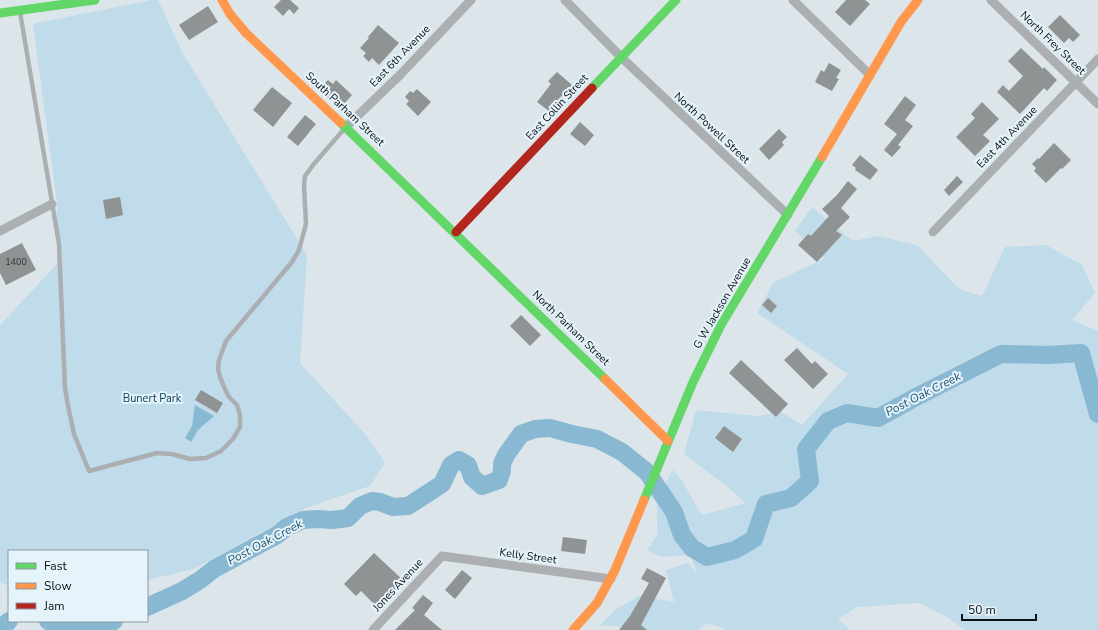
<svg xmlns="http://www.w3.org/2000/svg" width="1098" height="630" viewBox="0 0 1098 630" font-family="'Nunito Sans',sans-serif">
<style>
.green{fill:#c0dbea}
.water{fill:#89b8d2}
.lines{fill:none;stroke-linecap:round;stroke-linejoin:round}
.river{stroke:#89b8d2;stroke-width:18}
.building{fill:#8f9393}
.lane{stroke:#acafb1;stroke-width:4.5}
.street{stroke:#acafb1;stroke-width:9}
.fast{stroke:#63d668;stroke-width:9}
.slow{stroke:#ff974d;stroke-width:9}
.jam{stroke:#b3261e;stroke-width:9}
.labels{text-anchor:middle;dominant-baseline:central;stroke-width:4;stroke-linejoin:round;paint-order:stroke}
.number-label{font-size:9px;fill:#2d3234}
.street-label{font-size:11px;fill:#0c1114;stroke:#e5f3fb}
.park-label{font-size:11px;fill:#0b4159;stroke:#e5f3fb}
.water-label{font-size:12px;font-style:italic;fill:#22546d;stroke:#e5f3fb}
</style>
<rect width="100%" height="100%" fill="#dce5e9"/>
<g class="green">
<polygon points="151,0 158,0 183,54 307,255 300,363 367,436 385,463 370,486 308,507 194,569 147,580 147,551 9,551 9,585 4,584 0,582 0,325 57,264 57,203 33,24"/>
<polygon points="812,207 853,241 878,236 917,245 959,289 982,296 1005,247 1046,245 1082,265 1095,293 1072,320 1098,331 1098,630 965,630 950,619 920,603 857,607 838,619 850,630 727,630 708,623 698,630 641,630 639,628 600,625 615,610 639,596 674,602 666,570 689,563 698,576 690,555 661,557 647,550 657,535 657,498 673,470 682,481 702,515 746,503 724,484 684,454 696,410 757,416 781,412 802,425 848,374 757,313 774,282 824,259 795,231"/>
</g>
<polygon class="water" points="195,405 214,416 198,430 191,442 185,438 192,426"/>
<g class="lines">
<g class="river">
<polyline points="147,607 182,591 200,580 214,569 277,535 287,527 303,520 317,519 332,520 348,518 360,506 372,501 380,502 393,507 408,506 442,484 451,465 459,460 468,465 472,477 482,486 499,480 502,471 502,464 506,455 521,434 535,429 550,428 572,434 597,439 622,452 647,472 674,512 682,535 692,548 707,557 735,550 754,539 766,504 791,498 810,481 806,449 828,421 847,413 878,418 916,397 1001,354 1048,355 1081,353 1098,414"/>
<path d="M48 621C65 626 85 630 102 627 106 626 110 623 114 621"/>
<polyline points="2,630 4,625 9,621"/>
</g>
</g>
<g class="building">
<polygon points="281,0 290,0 299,8 294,14 289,9 283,16 274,7"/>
<polygon points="846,0 865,0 870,4 850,26 835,12"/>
<polygon points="208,6 218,22 189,40 179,25"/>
<polygon points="1060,15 1080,35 1073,42 1069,38 1064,43 1048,27"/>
<polygon points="378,25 399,43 379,65 372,58 369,62 363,56 366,53 360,48 369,38 368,37"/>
<polygon points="1021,48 1043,69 1044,67 1057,80 1047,91 1044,88 1020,114 997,92 1003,85 1009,91 1023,76 1008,61"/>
<polygon points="829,63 841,70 836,78 839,79 832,91 815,82 821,70 824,72"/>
<polygon points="557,72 572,85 556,102 557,102 550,112 537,102 551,84 548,81"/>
<polygon points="328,80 333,84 336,80 352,95 343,105 335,97 331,101 325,95 328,92 322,86"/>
<polygon points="272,87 292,103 273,127 253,110"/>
<polygon points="417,89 431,102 418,116 406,104 409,101 405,97 410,91 413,93"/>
<polygon points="905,96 916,105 905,120 913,126 898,145 901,147 892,157 884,150 897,134 884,124"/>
<polygon points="982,102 999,119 983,135 990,141 975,156 956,137 975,118 971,114"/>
<polygon points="305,115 316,124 298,146 287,137"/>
<polygon points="580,122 594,135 585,146 570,134"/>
<polygon points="779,129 787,137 782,142 784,145 769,160 759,149"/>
<polygon points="1054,143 1071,160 1062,169 1061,168 1046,183 1034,171 1036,168 1032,164 1038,158 1039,159"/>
<polygon points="860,155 878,170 870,180 855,170 856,168 852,165"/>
<polygon points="957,176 963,182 949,196 944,190"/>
<polygon points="848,181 857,189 841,208 850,217 836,231 842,235 817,262 798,245 808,234 811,236 829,216 822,209 837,195"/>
<polygon points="120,197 123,215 106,219 103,200"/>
<polygon points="22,243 36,270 6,285 0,273 0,254"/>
<polygon points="768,298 777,306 771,313 762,305"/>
<polygon points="521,315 541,335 530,346 510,326"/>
<polygon points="797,348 812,364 815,361 828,374 813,389 784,360"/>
<polygon points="741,360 788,404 776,417 729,373"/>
<polygon points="201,390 223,403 217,413 195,400"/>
<polygon points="724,426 742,439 733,452 715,438"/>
<polygon points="563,537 587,540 585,554 561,551"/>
<polygon points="374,553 404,581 378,608 361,591 356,596 344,584"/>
<polygon points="647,568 666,578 641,625 647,630 619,630 630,616 649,583 641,579"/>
<polygon points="462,570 472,578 455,599 445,590"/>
<polygon points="423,595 433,603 424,615 442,630 395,630 415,610 412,608"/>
</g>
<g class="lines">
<polyline class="lane" points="20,12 59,244 65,388 68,406 74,434 89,471 157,453 172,454 190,459 206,458 221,451 233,439 240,427 240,415 237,405 229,397 224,387 220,377 218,369 219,360 226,341 292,262 299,250 306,224 304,185 305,176 313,165 345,128"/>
<g class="street">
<polyline points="565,0 621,57 788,215"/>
<polyline points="793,0 870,75"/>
<polyline points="991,0 1098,104"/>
<polyline points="346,127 400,75 471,0"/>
<polyline points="0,231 52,204"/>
<polyline points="933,232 1098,59"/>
<polyline points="373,630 442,556 611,579"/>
</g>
<g class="fast">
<polyline points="0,13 95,0"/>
<polyline points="592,88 676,0"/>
<polyline points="341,123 605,379"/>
<polyline points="644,500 693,382 721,325 822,157"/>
</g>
<g class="slow">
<polyline points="222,0 230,14 246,33 341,123"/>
<polyline points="822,157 901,22 918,0"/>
<polyline points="605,379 668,441"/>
<polyline points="573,630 597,603 615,570 644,500"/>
</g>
<polyline class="jam" points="456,232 592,88"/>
</g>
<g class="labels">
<g class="number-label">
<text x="16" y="262">1400</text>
</g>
<g class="street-label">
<text transform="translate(1053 43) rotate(44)">North Frey Street</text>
<text transform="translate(400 56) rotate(-46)">East 6th Avenue</text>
<text transform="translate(557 107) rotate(-47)">East Collin Street</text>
<text transform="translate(345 109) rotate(43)">South Parham Street</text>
<text transform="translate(712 128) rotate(43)">North Powell Street</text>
<text transform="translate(1007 137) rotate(-46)">East 4th Avenue</text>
<text transform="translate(722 303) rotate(-60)">G W Jackson Avenue</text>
<text transform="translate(571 328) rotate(44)">North Parham Street</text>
<text transform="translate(528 556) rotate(8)">Kelly Street</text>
<text transform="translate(398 585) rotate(-47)">Jones Avenue</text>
</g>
<g class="park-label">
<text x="152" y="398">Bunert Park</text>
</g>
<g class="water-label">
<text transform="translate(923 394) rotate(-27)">Post Oak Creek</text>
<text transform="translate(265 542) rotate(-28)">Post Oak Creek</text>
</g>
</g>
<rect x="8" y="550" width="140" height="72" fill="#e5f3fb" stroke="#8e999f"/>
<rect x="16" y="563" width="20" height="6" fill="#63d668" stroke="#8e999f"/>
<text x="44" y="570" font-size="12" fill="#0c1114">Fast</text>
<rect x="16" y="583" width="20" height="6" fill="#ff974d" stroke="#8e999f"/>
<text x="44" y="590" font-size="12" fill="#0c1114">Slow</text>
<rect x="16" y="603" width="20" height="6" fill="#b3261e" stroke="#8e999f"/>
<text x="44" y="610" font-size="12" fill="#0c1114">Jam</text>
<path d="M962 614v6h74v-6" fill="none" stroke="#0c1114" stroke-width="2"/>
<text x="968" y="614" font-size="12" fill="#0c1114" stroke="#e5f3fb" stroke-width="3" paint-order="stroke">50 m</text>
</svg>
